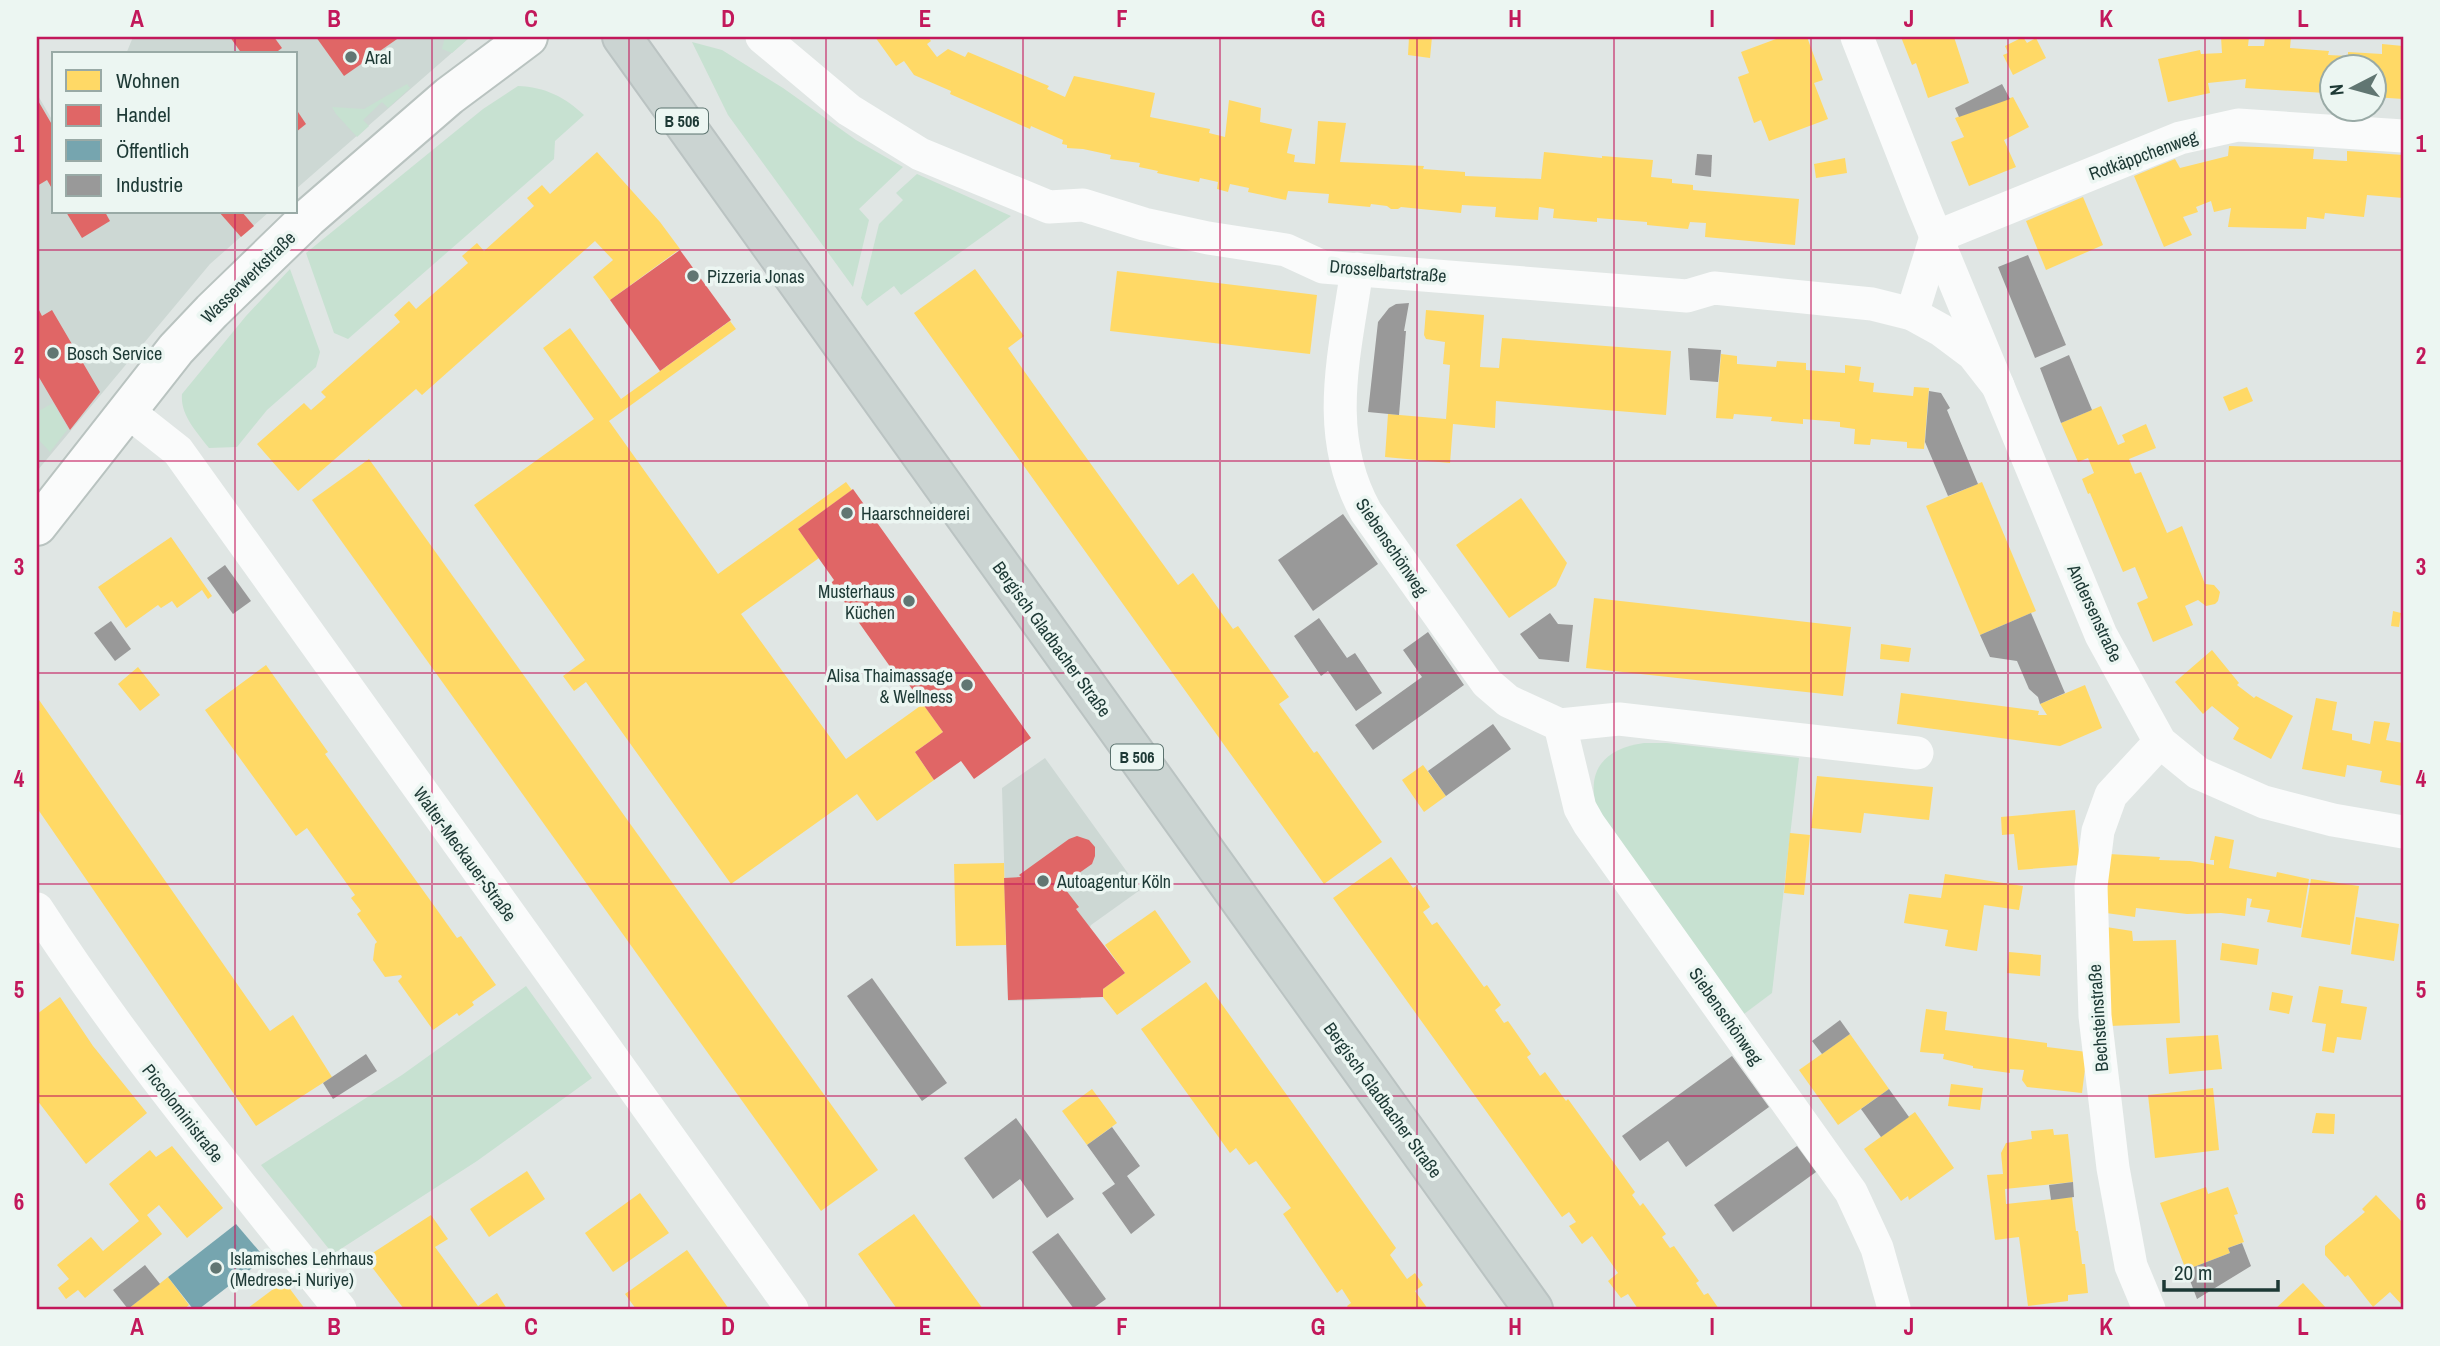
<svg xmlns="http://www.w3.org/2000/svg" width="2440" height="1346" viewBox="0 0 2440 1346" font-family="'Archivo Narrow',sans-serif">
<style>
.built{fill:#cdd8d4}
.green{fill:#c7e1d1}
.homes{fill:#ffd966}
.shops{fill:#e06666}
.public{fill:#76a5af}
.industry{fill:#999}
.lines{fill:none;stroke-linecap:round;stroke-linejoin:round}
.secondary-casing{stroke:#b9c3c0;stroke-width:42}
.primary-casing{stroke:#bac3c2;stroke-width:42}
.street{stroke:#fafbfb;stroke-width:33}
.secondary{stroke:#fafbfb;stroke-width:38}
.primary{stroke:#cbd4d2;stroke-width:38}
.grid{fill:none;stroke:#c2185b;stroke-width:2;stroke-opacity:0.55}
.poi-dot{fill:#617672;stroke:#ecf6f2;stroke-width:2.5}
.labels{text-anchor:middle;dominant-baseline:central;stroke-width:7;stroke-linejoin:round;paint-order:stroke}
.shield{fill:#ecf6f2;stroke:#5b726e;stroke-width:2}
.shield-label{font-size:16px;font-weight:bold;fill:#1d3935}
.poi-label{font-size:18px;fill:#1d3935;stroke:#ecf6f2;text-anchor:start}
.street-label{font-size:18px;fill:#1d3935;stroke:#ecf6f2}
.neatline{fill:none;stroke:#c2185b;stroke-width:2.5}
.grid-label{font-size:23px;text-anchor:middle;font-weight:bold;fill:#c2185b}
</style>
<rect width="100%" height="100%" fill="#e0e6e4"/>
<g class="built">
<polygon points="133,37 470,37 296,189 296,54 126,54"/>
<polygon points="37,94 54,123 54,212 269,212 210,264 37,471"/>
<polygon points="1045,758 1140,890 1091,925 1079,950 1081,999 1008,1001 1002,788"/>
</g>
<g class="green">
<polygon points="445,37 470,37 452,53 442,49"/>
<polygon points="692,42 722,50 783,88 856,140 903,167 859,209 869,220 853,287 728,115"/>
<polygon points="407,84 410,88 388,108 382,102 363,120 369,126 357,137 336,114 332,107 364,109"/>
<path d="M518 86C545 87 565 97 584 115L555 141 554 159 348 339 334 333 306 253 483 109Z"/>
<polygon points="917,174 1011,216 901,295 894,286 867,306 861,298 879,224 903,200 896,193"/>
<path d="M290 269 320 352 316 367 267 410 237 447 209 448C197 432 180 415 182 394L246 316Z"/>
<polygon points="53,403 68,429 50,452 37,438 37,412"/>
<path d="M1644 743H1667L1799 758 1772 993 1744 1014 1597 809C1585 769 1606 748 1644 743Z"/>
<polygon points="526,986 592,1078 477,1161 333,1254 261,1165 402,1075"/>
</g>
<g class="homes">
<polygon points="875,37 928,37 931,41 927,44 937,57 948,49 965,57 968,52 1049,86 1047,89 1065,97 1074,76 1155,93 1150,117 1210,129 1209,133 1225,137 1229,100 1261,108 1260,122 1292,129 1287,153 1295,155 1294,162 1315,164 1318,121 1346,123 1340,162 1424,166 1423,169 1465,172 1465,176 1541,179 1544,152 1602,158 1602,156 1653,160 1651,177 1672,179 1672,183 1693,185 1693,190 1799,199 1795,245 1705,237 1706,223 1690,222 1688,229 1647,225 1647,222 1597,218 1597,222 1553,218 1554,209 1539,207 1538,220 1495,217 1496,207 1462,205 1461,213 1401,207 1398,209 1391,209 1387,206 1371,204 1370,207 1328,203 1329,194 1288,191 1286,200 1248,192 1249,188 1230,184 1228,192 1217,189 1218,182 1200,178 1199,182 1157,173 1158,171 1139,167 1140,163 1110,159 1111,155 1083,149 1067,148 1067,145 1062,144 1063,140 1031,126 1030,129 950,94 951,91 914,75 904,61 896,66"/>
<polygon points="1409,37 1432,37 1430,58 1408,55"/>
<polygon points="1781,37 1807,37 1823,80 1814,83 1828,119 1769,141 1761,120 1754,123 1738,77 1749,73 1741,52"/>
<polygon points="1901,37 1954,37 1969,83 1928,98 1916,63 1912,65"/>
<polygon points="2023,37 2027,43 2036,38 2046,58 2013,75 2003,55 2008,53 2005,46"/>
<polygon points="2221,37 2249,37 2248,46 2264,46 2265,37 2291,37 2290,48 2329,51 2328,55 2348,56 2348,52 2382,54 2382,44 2403,46 2403,99 2374,97 2374,66 2332,66 2332,84 2326,83 2325,93 2245,88 2246,79 2208,83 2210,93 2168,102 2158,59 2200,50 2201,54 2222,53"/>
<polygon points="2013,97 2029,127 2004,140 2016,167 1969,186 1951,142 1964,137 1955,118"/>
<polygon points="2229,146 2314,149 2313,159 2347,161 2347,151 2403,155 2403,198 2367,195 2364,217 2325,213 2324,219 2307,217 2306,229 2228,227 2231,208 2214,212 2211,201 2196,207 2198,212 2183,217 2192,235 2164,247 2134,176 2175,159 2180,168 2228,156"/>
<polygon points="597,152 660,222 680,249 610,300 593,277 613,260 595,241 422,395 416,389 298,491 257,444 304,403 311,410 326,397 321,392 400,322 394,315 409,301 416,309 468,263 462,256 477,243 484,251 534,206 527,198 542,185 550,194"/>
<polygon points="1845,158 1847,173 1816,178 1814,164"/>
<polygon points="2083,197 2103,245 2046,270 2026,221"/>
<polygon points="975,269 1024,336 1008,348 1034,385 1178,585 1193,573 1233,629 1238,626 1289,697 1279,704 1314,753 1317,751 1382,842 1324,884 914,313"/>
<polygon points="1117,271 1317,295 1310,354 1110,331"/>
<polygon points="1426,310 1484,315 1480,367 1499,368 1502,338 1671,351 1666,415 1496,401 1495,428 1453,424 1450,463 1385,457 1388,414 1446,419 1450,365 1443,364 1445,342 1426,339 1424,335"/>
<polygon points="730,321 736,329 609,421 718,574 846,482 852,490 798,529 819,558 741,614 846,759 923,704 943,732 915,752 934,780 877,821 857,794 731,884 586,682 574,691 563,676 585,660 474,505 594,419 543,348 570,328 621,399"/>
<polygon points="1721,354 1737,356 1737,364 1776,367 1777,361 1806,363 1806,370 1845,373 1845,365 1861,367 1859,381 1874,383 1873,392 1913,396 1914,387 1929,388 1924,449 1907,448 1907,442 1871,439 1870,445 1854,444 1855,429 1840,427 1840,422 1803,419 1803,424 1771,421 1772,417 1734,414 1733,419 1716,418"/>
<polygon points="2247,387 2253,401 2229,411 2223,397"/>
<polygon points="2101,406 2118,445 2125,442 2122,435 2146,424 2156,448 2129,459 2135,474 2141,472 2167,533 2182,526 2205,584 2214,585 2220,592 2218,601 2215,604 2206,606 2198,600 2185,606 2193,625 2153,642 2137,603 2148,598 2135,567 2123,572 2090,493 2088,494 2082,479 2094,473 2088,458 2078,462 2061,423"/>
<polygon points="369,459 878,1170 821,1211 312,500"/>
<polygon points="1982,482 2036,611 1980,635 1926,506"/>
<polygon points="1521,498 1567,563 1556,586 1509,618 1456,545"/>
<polygon points="171,537 212,596 208,599 202,590 177,608 172,601 161,608 158,605 126,628 98,587"/>
<polygon points="1594,598 1851,627 1843,696 1586,668"/>
<polygon points="2393,611 2401,613 2399,627 2391,626"/>
<polygon points="1881,644 1911,648 1909,662 1880,659"/>
<polygon points="2212,650 2239,683 2237,685 2254,698 2256,696 2293,716 2271,759 2233,739 2239,728 2212,706 2203,714 2175,682"/>
<polygon points="266,665 328,752 325,754 430,900 457,938 461,936 496,985 472,1002 474,1005 459,1016 457,1013 433,1030 398,981 402,977 401,975 385,977 373,960 375,944 377,942 357,914 361,911 351,898 355,895 307,828 296,836 205,710"/>
<polygon points="138,667 160,695 140,711 118,684"/>
<polygon points="2085,685 2102,728 2060,746 1897,724 1901,693 2039,711 2038,715 2047,715 2040,704"/>
<polygon points="37,697 270,1031 293,1015 332,1077 256,1126 37,808"/>
<polygon points="2316,698 2337,702 2332,730 2352,734 2352,740 2370,744 2374,721 2390,723 2386,740 2403,743 2403,786 2380,782 2382,771 2347,765 2345,777 2302,769"/>
<polygon points="1423,765 1446,796 1424,812 1402,780"/>
<polygon points="1817,776 1933,787 1929,820 1864,813 1861,833 1811,828"/>
<polygon points="2075,810 2080,865 2018,870 2014,834 2002,835 2001,817"/>
<polygon points="1790,833 1810,835 1804,895 1784,893"/>
<polygon points="2215,836 2234,840 2229,868 2276,877 2277,872 2309,879 2301,928 2267,922 2270,910 2250,907 2252,899 2247,898 2245,916 2221,913 2187,914 2136,908 2135,917 2106,913 2109,854 2160,857 2159,860 2190,861 2214,865 2214,860 2210,860"/>
<polygon points="1391,857 1413,888 1416,886 1430,907 1423,912 1432,925 1437,922 1484,987 1487,985 1501,1005 1495,1010 1504,1023 1508,1021 1531,1054 1527,1057 1540,1076 1545,1072 1566,1101 1568,1099 1635,1192 1632,1195 1640,1206 1643,1203 1666,1234 1662,1237 1670,1248 1674,1246 1699,1281 1696,1283 1704,1295 1708,1293 1719,1309 1638,1309 1628,1294 1621,1298 1608,1281 1618,1273 1609,1260 1592,1236 1582,1244 1569,1226 1576,1222 1569,1212 1562,1217 1333,898"/>
<polygon points="1004,863 1006,945 956,946 954,864"/>
<polygon points="1945,874 2023,886 2019,910 1984,905 1977,951 1945,946 1948,930 1904,923 1909,894 1941,898"/>
<polygon points="2311,879 2359,886 2350,945 2301,937"/>
<polygon points="1155,910 1191,962 1117,1015 1103,997 1103,989 1125,973 1105,945"/>
<polygon points="2356,917 2399,924 2394,961 2351,954"/>
<polygon points="2106,927 2132,931 2133,941 2176,940 2180,1023 2110,1026"/>
<polygon points="2222,943 2259,949 2257,965 2220,960"/>
<polygon points="2009,952 2041,955 2040,976 2007,973"/>
<polygon points="1206,982 1396,1248 1390,1255 1407,1279 1415,1273 1423,1285 1415,1291 1428,1309 1349,1309 1347,1306 1351,1303 1342,1289 1337,1293 1283,1214 1291,1208 1256,1161 1249,1165 1236,1148 1230,1153 1141,1029"/>
<polygon points="2319,986 2343,990 2341,1003 2367,1007 2361,1040 2337,1037 2334,1053 2322,1051 2326,1024 2312,1022"/>
<polygon points="2272,992 2293,996 2289,1014 2269,1010"/>
<polygon points="60,997 93,1046 147,1113 86,1164 37,1100 37,1014"/>
<polygon points="1926,1009 1947,1012 1945,1030 2047,1043 2047,1047 2087,1052 2082,1093 2027,1087 2022,1080 2024,1070 2010,1069 2010,1073 1973,1068 1973,1066 1943,1059 1944,1054 1920,1052"/>
<polygon points="1850,1034 1889,1089 1838,1125 1799,1070"/>
<polygon points="2218,1035 2222,1069 2169,1074 2166,1038"/>
<polygon points="1951,1084 1983,1088 1980,1110 1948,1106"/>
<polygon points="2213,1088 2219,1150 2155,1158 2148,1095"/>
<polygon points="1092,1089 1117,1123 1087,1145 1062,1111"/>
<polygon points="1915,1112 1954,1168 1909,1200 1908,1196 1901,1201 1864,1149"/>
<polygon points="2316,1113 2335,1114 2334,1134 2312,1133"/>
<polygon points="2053,1129 2054,1135 2068,1134 2073,1182 2005,1189 2006,1204 2072,1197 2076,1231 2078,1231 2082,1264 2085,1264 2088,1293 2068,1295 2068,1301 2028,1306 2019,1237 1995,1240 1987,1175 2003,1174 2001,1153 2006,1143 2032,1139 2031,1131"/>
<polygon points="172,1146 223,1208 187,1238 159,1205 147,1215 162,1234 85,1298 78,1290 66,1299 58,1288 69,1279 57,1265 91,1237 103,1251 139,1221 109,1184 150,1150 156,1157"/>
<polygon points="527,1171 545,1199 489,1237 470,1209"/>
<polygon points="2206,1187 2208,1194 2228,1187 2238,1214 2234,1215 2244,1242 2228,1248 2230,1253 2186,1270 2160,1203"/>
<polygon points="640,1193 669,1233 613,1272 585,1233"/>
<polygon points="2376,1195 2403,1223 2403,1306 2390,1292 2373,1307 2348,1275 2345,1277 2325,1255 2325,1246 2365,1212 2362,1209"/>
<polygon points="914,1214 972,1294 983,1309 897,1309 858,1254"/>
<polygon points="431,1215 448,1239 435,1247 478,1306 497,1293 507,1309 404,1309 365,1258"/>
<polygon points="687,1250 729,1309 636,1309 625,1294"/>
<polygon points="168,1277 189,1305 184,1309 128,1309"/>
<polygon points="284,1281 305,1309 249,1309 248,1308"/>
<polygon points="2303,1283 2327,1309 2275,1309"/>
</g>
<g class="shops">
<polygon points="230,37 274,37 282,48 274,54 242,54"/>
<polygon points="316,37 400,37 344,76"/>
<polygon points="37,99 54,128 54,192 47,180 37,186"/>
<polygon points="298,112 306,124 296,132 296,114"/>
<polygon points="66,212 105,212 110,221 82,238"/>
<polygon points="219,212 242,212 254,226 241,237"/>
<polygon points="680,250 731,320 660,371 610,300"/>
<polygon points="37,306 42,316 52,310 100,392 70,430 37,374"/>
<polygon points="853,489 1031,738 974,779 961,761 934,780 915,752 943,732 907,682 903,685 831,583 834,580 798,529"/>
<polygon points="1077,836 1089,840 1095,847 1095,856 1092,864 1062,885 1079,907 1076,909 1125,973 1103,989 1103,997 1008,1000 1004,878 1021,877 1019,875 1069,839"/>
</g>
<polygon class="public" points="236,1224 265,1258 199,1309 193,1309 168,1277"/>
<g class="industry">
<polygon points="2002,84 2010,99 1959,117 1955,108"/>
<polygon points="1697,154 1712,155 1711,177 1695,175"/>
<polygon points="2028,255 2066,345 2035,358 1998,267"/>
<polygon points="1409,303 1404,331 1406,331 1399,415 1368,412 1378,322 1389,308 1396,304"/>
<polygon points="1688,348 1721,350 1718,382 1690,380"/>
<polygon points="2069,355 2092,410 2061,423 2040,368"/>
<polygon points="1929,391 1941,393 1950,408 1947,410 1978,484 1948,496 1925,442"/>
<polygon points="1343,514 1378,564 1313,611 1278,560"/>
<polygon points="225,565 251,601 233,614 207,578"/>
<polygon points="1550,613 1558,624 1573,625 1569,662 1539,659 1520,634"/>
<polygon points="2031,613 2065,693 2040,704 2038,697 2029,689 2017,661 1990,657 1980,635"/>
<polygon points="1319,618 1347,658 1355,653 1382,693 1356,711 1328,671 1321,676 1294,636"/>
<polygon points="111,621 131,649 115,661 94,633"/>
<polygon points="1428,632 1464,685 1373,750 1355,725 1422,677 1403,650"/>
<polygon points="1493,724 1511,749 1446,796 1428,771"/>
<polygon points="872,978 947,1083 922,1101 847,996"/>
<polygon points="1840,1020 1850,1034 1822,1054 1812,1041"/>
<polygon points="366,1054 377,1071 333,1099 323,1083"/>
<polygon points="1732,1056 1769,1107 1686,1167 1668,1141 1640,1161 1622,1136"/>
<polygon points="1889,1089 1909,1117 1881,1137 1861,1109"/>
<polygon points="1016,1118 1074,1199 1047,1218 1020,1179 993,1199 964,1158"/>
<polygon points="1112,1127 1140,1166 1127,1176 1155,1215 1131,1234 1102,1193 1115,1184 1087,1145"/>
<polygon points="1797,1146 1816,1172 1733,1232 1714,1205"/>
<polygon points="2073,1182 2074,1197 2051,1200 2049,1185"/>
<polygon points="1058,1233 1106,1299 1092,1309 1074,1309 1032,1252"/>
<polygon points="2242,1243 2251,1266 2197,1299 2186,1270 2230,1253 2228,1248"/>
<polygon points="145,1265 160,1284 128,1309 113,1290"/>
</g>
<g class="lines">
<defs>
<polyline id="secondary" points="37,526 176,349 212,311 308,218 449,96 528,37"/>
<polyline id="primary" points="622,37 1533,1309"/>
</defs>
<use href="#secondary" class="secondary-casing"/>
<use href="#primary" class="primary-casing"/>
<g class="street">
<polyline points="762,37 849,110 920,154 1049,207 1083,205 1144,224 1208,238 1286,250 1323,267 1687,296 1714,288 1872,304 1912,314 1941,330 1973,354 1998,386"/>
<polyline points="1857,37 1923,205 2101,635 2160,742 2198,773 2264,802 2333,820 2403,832"/>
<polyline points="1936,237 2180,138 2238,125 2403,136"/>
<path d="M1357 269C1345 354 1322 433 1366 512L1487 683 1508 701 1560 725 1580 808 1589 824 1851 1192 1877 1248 1894 1308"/>
<polyline points="1912,314 1936,237"/>
<polyline points="126,410 178,451 792,1309"/>
<polyline points="1560,725 1619,719 1917,753"/>
<path d="M37 909C128 1050 235 1178 340 1309"/>
<polyline points="2149,1309 2131,1266 2113,1168 2095,1016 2091,886 2098,831 2111,795 2160,742"/>
</g>
<use href="#secondary" class="secondary"/>
<use href="#primary" class="primary"/>
</g>
<path class="grid" d="M235 37V54M432 37V1309M629 37V1309M826 37V1309M1023 37V1309M1220 37V1309M1417 37V1309M1614 37V1309M1811 37V1309M2008 37V1309M2205 37V1309M235 212V1309M37 250H2403M37 461H2403M37 673H2403M37 884H2403M37 1096H2403"/>
<g class="poi-dot">
<circle cx="351" cy="57" r="7"/>
<circle cx="693" cy="276" r="7"/>
<circle cx="53" cy="353" r="7"/>
<circle cx="847" cy="513" r="7"/>
<circle cx="909" cy="601" r="7"/>
<circle cx="967" cy="685" r="7"/>
<circle cx="1043" cy="881" r="7"/>
<circle cx="216" cy="1268" r="7"/>
</g>
<g class="labels">
<g class="shield">
<rect x="656" y="108.5" width="52" height="25" rx="5"/>
<rect x="1111" y="744.5" width="52" height="25" rx="5"/>
</g>
<g class="shield-label">
<text x="682" y="121">B 506</text>
<text x="1137" y="757">B 506</text>
</g>
<g class="poi-label">
<text x="365" y="57">Aral</text>
<text x="707" y="276">Pizzeria Jonas</text>
<text x="67" y="353">Bosch Service</text>
<text x="861" y="513">Haarschneiderei</text>
<text x="895" y="591" text-anchor="end">Musterhaus<tspan x="895" dy="21">Küchen</tspan></text>
<text x="953" y="675" text-anchor="end">Alisa Thaimassage<tspan x="953" dy="21">&amp; Wellness</tspan></text>
<text x="1057" y="881">Autoagentur Köln</text>
<text x="230" y="1258">Islamisches Lehrhaus<tspan x="230" dy="21">(Medrese-i Nuriye)</tspan></text>
</g>
<g class="street-label">
<text transform="translate(2143 155) rotate(-20)">Rotkäppchenweg</text>
<text transform="translate(1388 271) rotate(5)">Drosselbartstraße</text>
<text transform="translate(248 277) rotate(-44)">Wasserwerkstraße</text>
<text transform="translate(1392 547) rotate(56)">Siebenschönweg</text>
<text transform="translate(2095 613) rotate(65)">Andersenstraße</text>
<text transform="translate(1052 639) rotate(54)">Bergisch Gladbacher Straße</text>
<text transform="translate(465 854) rotate(54)">Walter-Meckauer-Straße</text>
<text transform="translate(1726 1016) rotate(55)">Siebenschönweg</text>
<text transform="translate(2098 1018) rotate(-94)">Bechsteinstraße</text>
<text transform="translate(1383 1100) rotate(54)">Bergisch Gladbacher Straße</text>
<text transform="translate(183 1113) rotate(52)">Piccoloministraße</text>
</g>
</g>
<rect width="2440" height="1346" fill="none" stroke="#ecf6f2" stroke-width="77"/>
<rect x="52" y="52" width="245" height="161" fill="#ecf6f2" stroke="#99aaa6" stroke-width="2"/>
<rect x="66" y="70" width="35" height="21" fill="#ffd966" stroke="#99aaa6" stroke-width="2"/>
<text x="116" y="88" font-size="21" fill="#1d3935">Wohnen</text>
<rect x="66" y="105" width="35" height="21" fill="#e06666" stroke="#99aaa6" stroke-width="2"/>
<text x="116" y="122" font-size="21" fill="#1d3935">Handel</text>
<rect x="66" y="140" width="35" height="21" fill="#76a5af" stroke="#99aaa6" stroke-width="2"/>
<text x="116" y="158" font-size="21" fill="#1d3935">Öffentlich</text>
<rect x="66" y="175" width="35" height="21" fill="#999999" stroke="#99aaa6" stroke-width="2"/>
<text x="116" y="192" font-size="21" fill="#1d3935">Industrie</text>
<g transform="translate(2353 88) rotate(264)"><circle r="33" fill="#ecf6f2" stroke="#99aaa6" stroke-width="2"/>
<path d="M0-5L12 26L0 18L-12 26Z" fill="#617672"/>
<text y="-10" font-size="19" font-weight="bold" text-anchor="middle" fill="#1d3935">N</text>
</g>
<path d="M2164 1280v10h114v-10" fill="none" stroke="#1d3935" stroke-width="3.5"/>
<text x="2174" y="1280" font-size="21" fill="#1d3935" stroke="#ecf6f2" stroke-width="5" paint-order="stroke">20 m</text>
<rect x="38" y="38" width="2364" height="1270" class="neatline"/>
<g class="grid-label">
<text x="137" y="27">A</text>
<text x="334" y="27">B</text>
<text x="531" y="27">C</text>
<text x="728" y="27">D</text>
<text x="925" y="27">E</text>
<text x="1122" y="27">F</text>
<text x="1318" y="27">G</text>
<text x="1515" y="27">H</text>
<text x="1712" y="27">I</text>
<text x="1909" y="27">J</text>
<text x="2106" y="27">K</text>
<text x="2303" y="27">L</text>
<text x="19" y="152">1</text>
<text x="2421" y="152">1</text>
<text x="19" y="364">2</text>
<text x="2421" y="364">2</text>
<text x="19" y="575">3</text>
<text x="2421" y="575">3</text>
<text x="19" y="787">4</text>
<text x="2421" y="787">4</text>
<text x="19" y="998">5</text>
<text x="2421" y="998">5</text>
<text x="19" y="1210">6</text>
<text x="2421" y="1210">6</text>
<text x="137" y="1335">A</text>
<text x="334" y="1335">B</text>
<text x="531" y="1335">C</text>
<text x="728" y="1335">D</text>
<text x="925" y="1335">E</text>
<text x="1122" y="1335">F</text>
<text x="1318" y="1335">G</text>
<text x="1515" y="1335">H</text>
<text x="1712" y="1335">I</text>
<text x="1909" y="1335">J</text>
<text x="2106" y="1335">K</text>
<text x="2303" y="1335">L</text>
</g>
</svg>
